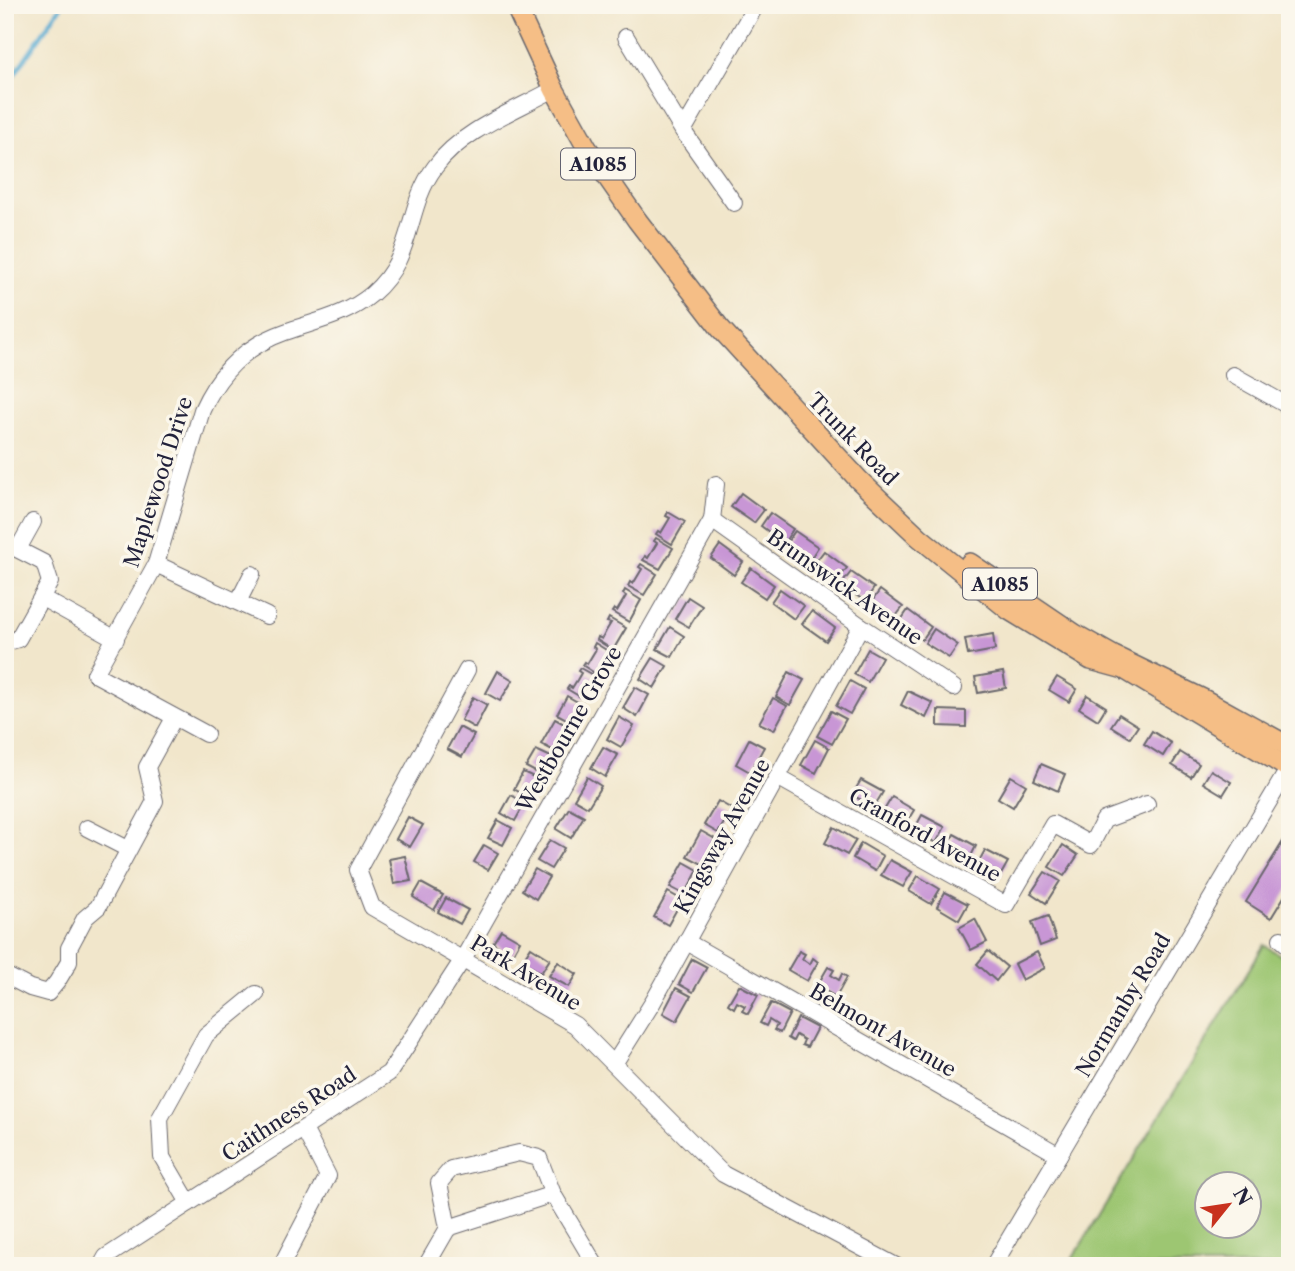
<svg xmlns="http://www.w3.org/2000/svg" width="1295" height="1271" viewBox="0 0 1295 1271" font-family="'Libre Caslon Text',serif">
<style>
.green{fill:#9dc672;stroke:#607456;stroke-width:2;fill-rule:evenodd}
.lines{fill:none;stroke-linecap:round;stroke-linejoin:round}
.stream{stroke:#55aad1;stroke-width:4.5}
.building{fill:#c896d5}
.minor-casing{stroke:#6a676d;stroke-width:18}
.major-casing{stroke:#6a676d;stroke-width:22}
.minor{stroke:#fff;stroke-width:16}
.major{stroke:#f5be86;stroke-width:19}
.labels{text-anchor:middle;dominant-baseline:central;stroke-width:7;stroke-linejoin:round;paint-order:stroke}
.shield{fill:#fbf7ec;stroke:#636270;stroke-width:2}
.shield-label{font-size:19px;font-weight:bold;fill:#22223b}
.street-label{font-size:21px;fill:#22223b;stroke:#fbf7ec}
</style>
<rect width="100%" height="100%" fill="#fbf7ec"/>
<filter id="ink" filterUnits="userSpaceOnUse"><feTurbulence type="fractalNoise" baseFrequency=".0143" numOctaves="2"/><feDisplacementMap in="SourceGraphic" scale="14" xChannelSelector="R" yChannelSelector="G"/><feConvolveMatrix kernelMatrix="1 2 1 2 8 2 1 2 1" color-interpolation-filters="sRGB"/></filter>
<filter id="wash" filterUnits="userSpaceOnUse"><feTurbulence type="fractalNoise" baseFrequency=".00686" numOctaves="4" result="noise"/><feDisplacementMap in="SourceGraphic" scale="28" xChannelSelector="R" yChannelSelector="G"/><feGaussianBlur stdDeviation="1.57" result="paint"/><feColorMatrix in="noise" values="0 0 0 0 0 0 0 0 0 0 0 0 0 0 0 0 0 1.4 0 .05"/><feComposite in="paint" operator="in"/></filter>
<g filter="url(#wash)">
<rect width="100%" height="100%" fill="#f1e6cb"/>
<path class="green" d="M1264 945 1290 961V1266H1068ZM1208 1184H1250V1226H1208Z"/>
<g class="lines">
<polyline class="stream" points="5,88 62,5"/>
</g>
<g id="blocks">
<g class="building">
<polygon points="741,493 764,510 754,523 731,507"/>
<polygon points="668,512 685,522 672,544 656,534 658,531 661,533 670,518 666,516"/>
<polygon points="770,513 793,529 784,543 761,526"/>
<polygon points="795,531 818,547 809,561 786,544"/>
<polygon points="656,538 673,548 660,569 643,560 645,556 648,558 657,543 654,541"/>
<polygon points="720,545 743,562 734,575 711,558"/>
<polygon points="824,551 847,568 837,581 814,564"/>
<polygon points="641,564 657,574 644,595 628,586 630,582 633,584 642,569 639,567"/>
<polygon points="751,568 774,585 765,598 741,582"/>
<polygon points="851,572 874,588 865,601 841,585"/>
<polygon points="780,589 804,606 794,619 771,602"/>
<polygon points="625,590 641,600 629,622 612,612 614,609 617,611 626,596 623,594"/>
<polygon points="880,590 903,607 893,620 870,604"/>
<polygon points="688,597 702,606 689,627 675,619"/>
<polygon points="908,610 931,627 922,640 899,623"/>
<polygon points="812,611 835,628 826,641 802,624"/>
<polygon points="609,618 626,628 613,650 597,640 598,637 602,639 606,631 611,623 607,622"/>
<polygon points="670,627 684,636 672,657 657,649"/>
<polygon points="934,629 958,645 949,658 925,643"/>
<polygon points="993,634 995,650 968,655 965,639"/>
<polygon points="595,643 611,653 598,675 582,665 584,662 587,664 596,649 593,647"/>
<polygon points="868,649 882,657 868,682 854,674"/>
<polygon points="653,658 667,666 654,688 640,679"/>
<polygon points="580,668 596,677 584,699 567,689 569,686 572,688 577,680 581,673 578,671"/>
<polygon points="498,671 513,680 500,701 486,693"/>
<polygon points="789,672 804,680 790,705 776,697"/>
<polygon points="1003,672 1006,688 978,693 975,677"/>
<polygon points="1057,677 1077,689 1069,702 1049,690"/>
<polygon points="850,681 864,689 850,714 836,706"/>
<polygon points="635,687 649,695 637,717 623,708"/>
<polygon points="908,691 933,703 926,718 901,705"/>
<polygon points="1087,695 1106,707 1098,720 1079,708"/>
<polygon points="567,696 581,704 572,722 557,714"/>
<polygon points="473,697 487,705 475,728 461,720"/>
<polygon points="773,698 787,706 774,730 759,723"/>
<polygon points="938,710 966,711 966,727 938,726"/>
<polygon points="831,711 846,719 832,744 817,736"/>
<polygon points="1119,714 1138,726 1130,738 1111,726"/>
<polygon points="619,717 634,726 621,747 607,739"/>
<polygon points="555,719 570,727 556,752 541,744"/>
<polygon points="459,727 474,735 462,757 447,749"/>
<polygon points="1152,731 1171,743 1163,756 1144,744"/>
<polygon points="749,739 764,747 750,772 736,764"/>
<polygon points="815,740 829,748 816,773 801,765"/>
<polygon points="603,747 618,755 605,777 591,768"/>
<polygon points="536,750 551,757 541,775 526,767"/>
<polygon points="1180,752 1199,764 1191,777 1172,765"/>
<polygon points="1041,764 1065,774 1058,791 1034,780"/>
<polygon points="1211,770 1231,782 1223,795 1203,783"/>
<polygon points="523,772 538,779 528,797 514,789"/>
<polygon points="1011,776 1026,785 1013,807 998,798"/>
<polygon points="587,777 601,786 588,807 574,799"/>
<polygon points="861,780 883,792 874,807 852,795"/>
<polygon points="511,795 525,803 515,821 501,813"/>
<polygon points="892,797 914,810 905,825 883,812"/>
<polygon points="718,801 732,809 718,833 704,825"/>
<polygon points="569,808 584,816 571,838 556,829"/>
<polygon points="922,815 945,827 936,843 914,830"/>
<polygon points="408,817 423,825 410,847 396,839"/>
<polygon points="498,820 512,828 503,845 488,838"/>
<polygon points="834,827 856,840 847,855 825,843"/>
<polygon points="1290,830 1290,887 1271,918 1246,902"/>
<polygon points="701,831 715,839 702,864 687,856"/>
<polygon points="954,834 976,846 968,862 946,849"/>
<polygon points="550,840 564,848 551,869 537,861"/>
<polygon points="861,843 883,856 875,871 853,858"/>
<polygon points="484,845 498,853 488,870 474,862"/>
<polygon points="1063,845 1078,855 1064,876 1049,867"/>
<polygon points="985,850 1008,862 999,878 977,865"/>
<polygon points="405,856 411,881 394,884 389,859"/>
<polygon points="890,860 912,872 903,887 881,875"/>
<polygon points="684,862 698,870 685,895 670,887"/>
<polygon points="535,869 549,877 536,899 522,890"/>
<polygon points="1045,872 1060,881 1046,903 1031,893"/>
<polygon points="918,876 940,889 931,904 909,891"/>
<polygon points="421,883 443,895 434,910 413,897"/>
<polygon points="668,892 682,900 668,925 654,917"/>
<polygon points="945,892 968,904 959,920 937,907"/>
<polygon points="446,898 468,910 460,924 438,912"/>
<polygon points="1048,916 1056,940 1040,946 1032,922"/>
<polygon points="975,919 987,942 971,950 959,928"/>
<polygon points="501,930 520,941 512,955 493,943"/>
<polygon points="531,947 550,959 541,973 522,961"/>
<polygon points="799,951 805,954 802,959 810,964 813,958 818,962 807,981 788,970"/>
<polygon points="988,951 1007,967 996,981 977,964"/>
<polygon points="1037,952 1045,968 1022,980 1014,964"/>
<polygon points="692,959 707,967 693,992 679,984"/>
<polygon points="558,962 577,974 569,987 549,976"/>
<polygon points="828,967 834,970 831,975 839,980 842,974 847,977 836,997 817,986"/>
<polygon points="739,985 758,995 748,1014 742,1011 745,1006 737,1002 734,1008 728,1004"/>
<polygon points="676,988 691,996 677,1021 663,1013"/>
<polygon points="771,1003 790,1013 780,1033 774,1030 777,1025 769,1020 766,1026 760,1023"/>
<polygon points="798,1018 817,1028 807,1047 802,1045 804,1040 796,1035 793,1041 788,1038"/>
</g>
</g>
</g>
<g filter="url(#ink)">
<use href="#blocks" fill-opacity="0" stroke="#6a676d" stroke-width="2"/>
<g class="lines">
<defs>
<g id="minor">
<polyline points="626,37 683,131 734,203"/>
<polyline points="683,131 756,5"/>
<polyline points="1233,375 1290,407"/>
<polyline points="712,520 861,626 954,688"/>
<polyline points="5,543 44,563 50,582 18,639 5,643"/>
<polyline points="18,549 33,522"/>
<polyline points="156,564 267,616"/>
<polyline points="42,598 116,639"/>
<polyline points="238,602 252,574"/>
<polyline points="467,670 358,870 372,907 575,1025 723,1174 896,1266"/>
<path d="M206 734 95 674 156 564 202 410C219 372 245 346 285 332 316 321 346 316 372 294 416 256 404 209 435 167 462 130 515 111 554 89"/>
<polyline points="779,778 1006,905 1053,824 1091,845 1104,820 1147,804"/>
<polyline points="87,828 128,849"/>
<polyline points="1281,939 1290,947"/>
<polyline points="687,942 1059,1155"/>
<polyline points="5,975 30,988 48,993 57,982 69,962 69,948 85,918 98,907 155,801 147,767 174,718"/>
<polyline points="614,1064 653,1002 861,626"/>
<polyline points="189,1203 162,1157 160,1118 206,1035 256,994"/>
<polyline points="448,1228 553,1194 596,1266"/>
<polyline points="448,1228 439,1183 451,1169 519,1153 539,1158 553,1194"/>
<polyline points="101,1266 106,1257 389,1073 463,959 712,520 716,484"/>
<polyline points="281,1266 328,1176 304,1129"/>
<polyline points="426,1266 448,1228"/>
<polyline points="993,1266 1290,766"/>
</g>
<g id="major">
<polyline points="515,5 554,89 587,148 637,220 720,328 859,480 919,537 1009,610 1091,660 1124,669 1290,769"/>
<polyline points="970,563 1075,634 1114,656 1205,700 1290,747"/>
</g>
</defs>
<use href="#minor" class="minor-casing"/>
<use href="#major" class="major-casing"/>
<use href="#minor" class="minor"/>
<use href="#major" class="major"/>
</g>
</g>
<g class="labels">
<g class="shield">
<rect x="561" y="148.5" width="74" height="31" rx="5"/>
<rect x="963" y="568.5" width="74" height="31" rx="5"/>
</g>
<g class="shield-label">
<text x="598" y="164">A1085</text>
<text x="1000" y="584">A1085</text>
</g>
<g class="street-label">
<text transform="translate(853 439) rotate(46)">Trunk Road</text>
<text transform="translate(158 482) rotate(-72)">Maplewood Drive</text>
<text transform="translate(845 587) rotate(35)">Brunswick Avenue</text>
<text transform="translate(569 729) rotate(-60)">Westbourne Grove</text>
<text transform="translate(925 835) rotate(29)">Cranford Avenue</text>
<text transform="translate(722 836) rotate(-61)">Kingsway Avenue</text>
<text transform="translate(526 973) rotate(31)">Park Avenue</text>
<text transform="translate(1123 1005) rotate(-59)">Normanby Road</text>
<text transform="translate(883 1030) rotate(30)">Belmont Avenue</text>
<text transform="translate(289 1114) rotate(-33)">Caithness Road</text>
</g>
</g>
<rect width="1295" height="1271" fill="none" stroke="#fbf7ec" stroke-width="28"/>
<g transform="translate(1228 1205) rotate(60)"><circle r="33" fill="#fbf7ec" stroke="#a4a2a5" stroke-width="2"/>
<path d="M0-5L12 26L0 18L-12 26Z" fill="#c8321e"/>
<text y="-10" font-size="19" font-weight="bold" text-anchor="middle" fill="#22223b">N</text>
</g>
</svg>
